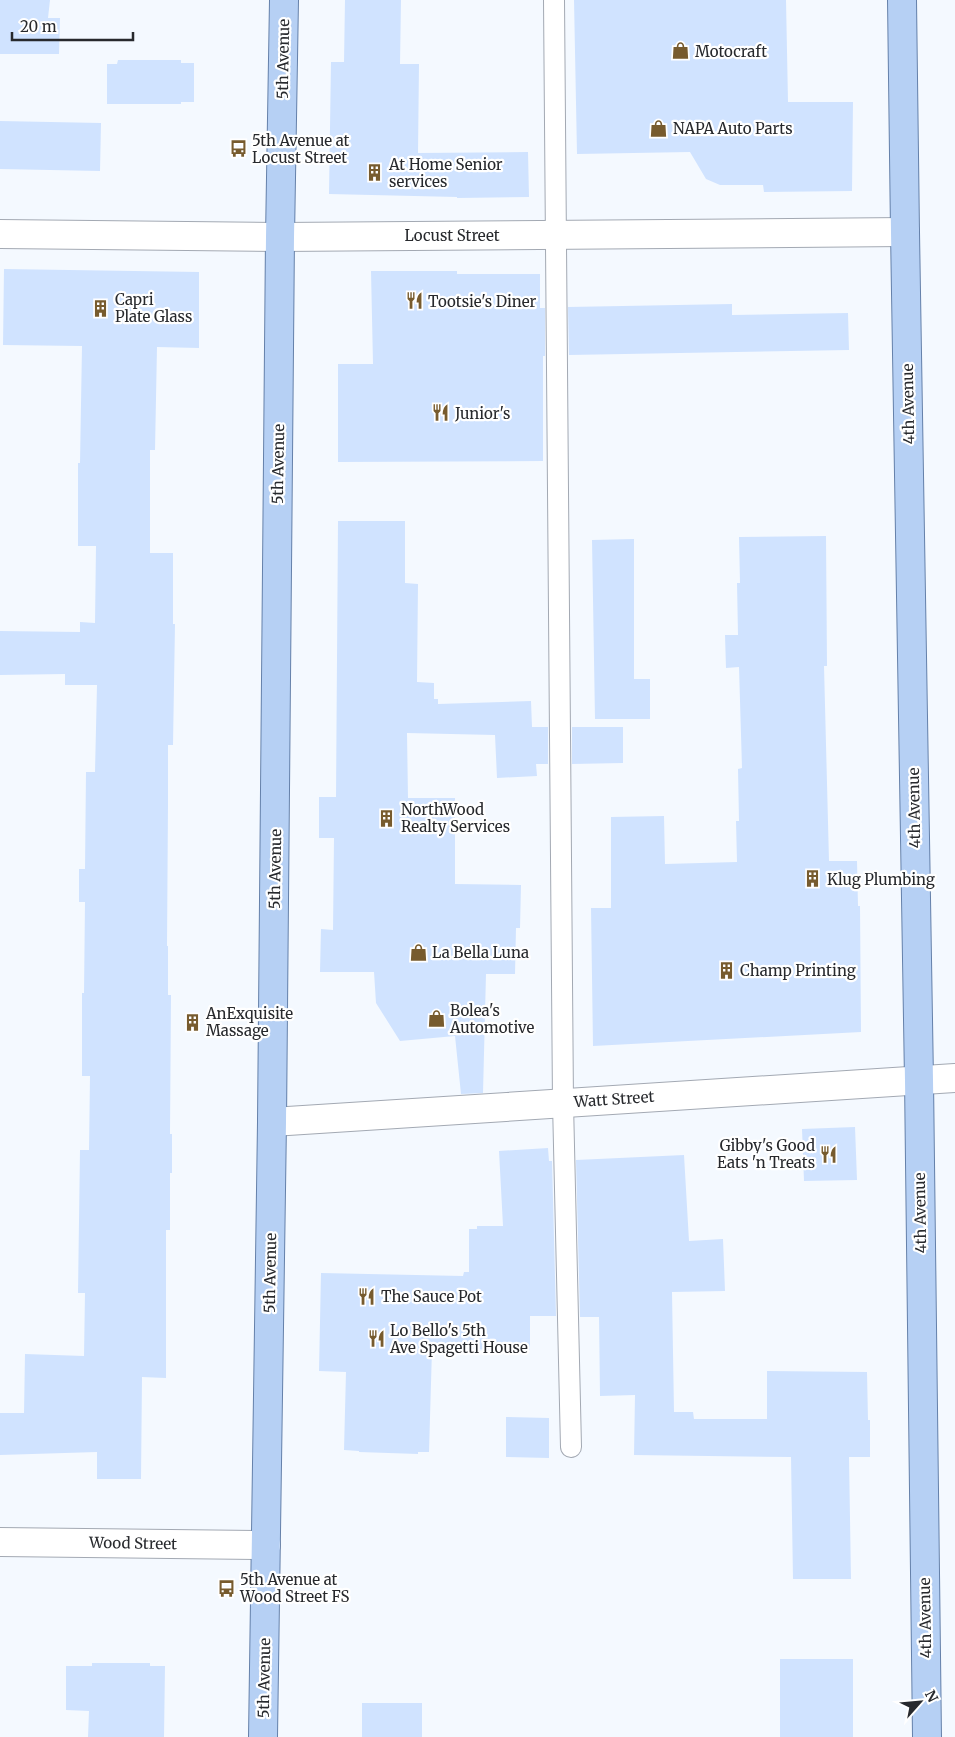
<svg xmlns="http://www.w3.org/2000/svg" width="955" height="1737" viewBox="0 0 955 1737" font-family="Merriweather,serif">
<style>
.building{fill:#d0e3ff}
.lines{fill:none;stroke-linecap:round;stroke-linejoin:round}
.lane-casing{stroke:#a3a9b3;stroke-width:22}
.street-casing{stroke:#a3a9b3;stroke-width:30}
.primary-casing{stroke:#6581aa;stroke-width:30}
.lane{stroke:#fff;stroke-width:20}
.street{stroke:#fff;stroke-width:28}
.primary{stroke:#b6d0f4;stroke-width:28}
.labels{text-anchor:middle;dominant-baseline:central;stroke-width:4.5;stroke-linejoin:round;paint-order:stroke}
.poi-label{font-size:15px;fill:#27292d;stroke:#fff;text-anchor:start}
.street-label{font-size:15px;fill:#27292d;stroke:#fff}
</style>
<rect width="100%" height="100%" fill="#f4f9ff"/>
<g class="building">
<polygon points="0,0 50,0 48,18 60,18 59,54 0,54"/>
<polygon points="345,0 401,0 400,64 419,64 418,153 528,152 529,197 457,198 457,197 329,194 331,62 344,62"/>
<polygon points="574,0 786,0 788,102 853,102 852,191 764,192 763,185 720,185 706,179 690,152 577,154"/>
<polygon points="118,60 181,60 181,63 194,63 194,102 181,102 181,104 107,104 107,64 117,64"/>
<polygon points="0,121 101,123 100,171 0,169"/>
<polygon points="4,269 199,272 199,348 157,347 155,450 150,450 150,553 173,553 173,624 175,624 173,745 168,745 168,804 167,946 168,946 168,995 171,995 170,1134 172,1134 172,1173 170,1173 170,1230 166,1230 166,1378 142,1377 141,1479 97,1479 97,1452 0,1455 0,1413 24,1413 25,1354 84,1356 85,1293 78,1293 80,1150 89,1150 90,1076 82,1076 82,993 84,993 85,902 79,902 79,869 85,869 86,772 95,772 97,685 65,685 65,674 0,675 0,631 80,632 80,622 95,623 96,546 78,546 78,463 80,463 82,346 3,345"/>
<polygon points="371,271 457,271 457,274 540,274 540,308 545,308 545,356 543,356 543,461 338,462 338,364 373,364"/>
<polygon points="732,304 732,315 848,313 849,350 569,355 568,307"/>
<polygon points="338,521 405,521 405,583 418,584 417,682 434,683 434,699 438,699 438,704 531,701 532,727 548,727 548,764 536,764 537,776 497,778 495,735 407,733 408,798 455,798 455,884 521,885 520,928 516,928 515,974 486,974 483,1093 461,1094 455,1036 400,1041 376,1003 374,972 320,972 321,929 333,930 334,838 319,838 319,797 336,797"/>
<polygon points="826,536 827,666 824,666 829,861 857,861 858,906 860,906 861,1032 593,1046 591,908 611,908 611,817 664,816 665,864 737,862 736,821 739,821 738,769 742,768 739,667 726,668 725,635 738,635 737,583 740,583 739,537"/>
<polygon points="634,539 634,679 650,679 650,719 595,719 592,540"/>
<polygon points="572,727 623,727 623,763 572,764"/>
<polygon points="855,1127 857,1180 804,1181 802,1129"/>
<polygon points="548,1148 549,1161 552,1161 556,1316 530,1316 530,1350 432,1349 429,1452 418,1452 418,1454 359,1452 359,1451 344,1450 346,1372 319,1371 321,1273 463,1276 464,1272 469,1272 469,1229 477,1229 477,1226 503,1226 499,1151"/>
<polygon points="684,1155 689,1241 723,1239 725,1291 672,1292 674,1412 693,1412 694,1419 767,1419 767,1371 867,1372 868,1420 870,1420 870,1457 849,1457 851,1579 793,1579 791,1457 634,1455 635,1395 600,1396 599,1317 580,1317 576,1160"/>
<polygon points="506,1417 549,1418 549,1458 506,1457"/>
<rect x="780" y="1659" width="73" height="78"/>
<polygon points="92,1663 150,1663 150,1666 165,1666 164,1737 88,1737 89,1711 66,1710 66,1666 92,1666"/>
<rect x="362" y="1703" width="60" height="34"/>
</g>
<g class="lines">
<defs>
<polyline id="lane" points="554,0 563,1103 571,1447"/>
<g id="street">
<polyline points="0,234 280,237 905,232"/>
<polyline points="272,1122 955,1078"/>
<polyline points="0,1542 266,1545"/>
</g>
<g id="primary">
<polyline points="902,0 905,232 919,1080 927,1737"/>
<polyline points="263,1737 272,1122 280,237 284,0"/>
</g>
</defs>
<use href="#lane" class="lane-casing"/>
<use href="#street" class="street-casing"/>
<use href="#primary" class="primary-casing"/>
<use href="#lane" class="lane"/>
<use href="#street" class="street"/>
<use href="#primary" class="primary"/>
</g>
<defs>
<symbol id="shop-bare" viewBox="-9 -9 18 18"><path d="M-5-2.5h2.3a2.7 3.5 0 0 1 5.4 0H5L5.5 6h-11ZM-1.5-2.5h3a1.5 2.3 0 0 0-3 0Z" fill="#775b2e" stroke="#fff" stroke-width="2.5" paint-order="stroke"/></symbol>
<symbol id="bus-bare" viewBox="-9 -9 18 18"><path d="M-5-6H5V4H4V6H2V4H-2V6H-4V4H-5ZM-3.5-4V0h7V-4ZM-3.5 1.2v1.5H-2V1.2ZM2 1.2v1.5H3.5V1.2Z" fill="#775b2e" stroke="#fff" stroke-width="2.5" paint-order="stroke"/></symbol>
<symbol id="building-bare" viewBox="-9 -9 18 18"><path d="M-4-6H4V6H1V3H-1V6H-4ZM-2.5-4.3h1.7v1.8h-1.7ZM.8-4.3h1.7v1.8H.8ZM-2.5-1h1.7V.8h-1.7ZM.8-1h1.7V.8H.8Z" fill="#775b2e" stroke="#fff" stroke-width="2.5" paint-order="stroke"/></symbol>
<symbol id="restaurant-bare" viewBox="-9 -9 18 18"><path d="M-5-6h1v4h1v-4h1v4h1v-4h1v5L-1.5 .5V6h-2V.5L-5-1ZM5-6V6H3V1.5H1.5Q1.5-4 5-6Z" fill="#775b2e" stroke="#fff" stroke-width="2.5" paint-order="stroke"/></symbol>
</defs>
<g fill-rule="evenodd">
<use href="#shop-bare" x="668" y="38" width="25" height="25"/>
<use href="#shop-bare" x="646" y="116" width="25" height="25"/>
<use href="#bus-bare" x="226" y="136" width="25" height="25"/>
<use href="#building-bare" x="362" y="160" width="25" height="25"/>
<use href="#restaurant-bare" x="402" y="288" width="25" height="25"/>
<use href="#building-bare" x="88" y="296" width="25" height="25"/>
<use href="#restaurant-bare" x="428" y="400" width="25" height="25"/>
<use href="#building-bare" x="374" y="806" width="25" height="25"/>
<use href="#building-bare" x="800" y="866" width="25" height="25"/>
<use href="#shop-bare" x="406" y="940" width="25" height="25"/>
<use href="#building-bare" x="714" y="958" width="25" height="25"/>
<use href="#shop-bare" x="424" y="1006" width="25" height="25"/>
<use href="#building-bare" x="180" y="1010" width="25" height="25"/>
<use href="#restaurant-bare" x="816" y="1142" width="25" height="25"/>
<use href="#restaurant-bare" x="354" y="1284" width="25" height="25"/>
<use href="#restaurant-bare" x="364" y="1326" width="25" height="25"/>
<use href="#bus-bare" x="214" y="1576" width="25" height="25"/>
</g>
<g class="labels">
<g class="poi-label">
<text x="695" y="51">Motocraft</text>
<text x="673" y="128">NAPA Auto Parts</text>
<text x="252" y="140">5th Avenue at<tspan x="252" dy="17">Locust Street</tspan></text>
<text x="389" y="164">At Home Senior<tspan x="389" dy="17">services</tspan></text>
<text x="115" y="299">Capri<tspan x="115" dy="17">Plate Glass</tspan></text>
<text x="428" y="301">Tootsie's Diner</text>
<text x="455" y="413">Junior's</text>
<text x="401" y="809">NorthWood<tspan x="401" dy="17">Realty Services</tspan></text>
<text x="827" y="879">Klug Plumbing</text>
<text x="432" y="952">La Bella Luna</text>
<text x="740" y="970">Champ Printing</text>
<text x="450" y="1010">Bolea's<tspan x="450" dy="17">Automotive</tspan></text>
<text x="206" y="1013">AnExquisite<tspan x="206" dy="17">Massage</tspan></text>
<text x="815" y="1145" text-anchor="end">Gibby's Good<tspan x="815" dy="17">Eats 'n Treats</tspan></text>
<text x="381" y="1296">The Sauce Pot</text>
<text x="390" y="1330">Lo Bello's 5th<tspan x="390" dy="17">Ave Spagetti House</tspan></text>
<text x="240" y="1579">5th Avenue at<tspan x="240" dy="17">Wood Street FS</tspan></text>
</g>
<g class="street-label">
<text transform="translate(283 59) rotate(-89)">5th Avenue</text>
<text x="452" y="235">Locust Street</text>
<text transform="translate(908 404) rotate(-91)">4th Avenue</text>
<text transform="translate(278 464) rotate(-89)">5th Avenue</text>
<text transform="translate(914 808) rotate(-91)">4th Avenue</text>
<text transform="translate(275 869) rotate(-89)">5th Avenue</text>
<text transform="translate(614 1099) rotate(-4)">Watt Street</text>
<text transform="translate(920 1213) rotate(-91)">4th Avenue</text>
<text transform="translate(270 1273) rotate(-89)">5th Avenue</text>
<text transform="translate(133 1543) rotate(1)">Wood Street</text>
<text transform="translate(925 1618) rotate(-91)">4th Avenue</text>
<text transform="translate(264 1678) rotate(-89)">5th Avenue</text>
</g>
</g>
<g transform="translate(920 1702) rotate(63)" stroke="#ffffff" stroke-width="4" paint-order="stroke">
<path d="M0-4L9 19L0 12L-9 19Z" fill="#27292d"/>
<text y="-8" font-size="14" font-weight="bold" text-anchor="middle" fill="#27292d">N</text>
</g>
<path d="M12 32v8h121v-8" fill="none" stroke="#27292d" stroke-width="2.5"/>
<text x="20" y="32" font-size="15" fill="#27292d" stroke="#ffffff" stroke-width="4" paint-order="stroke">20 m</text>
</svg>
